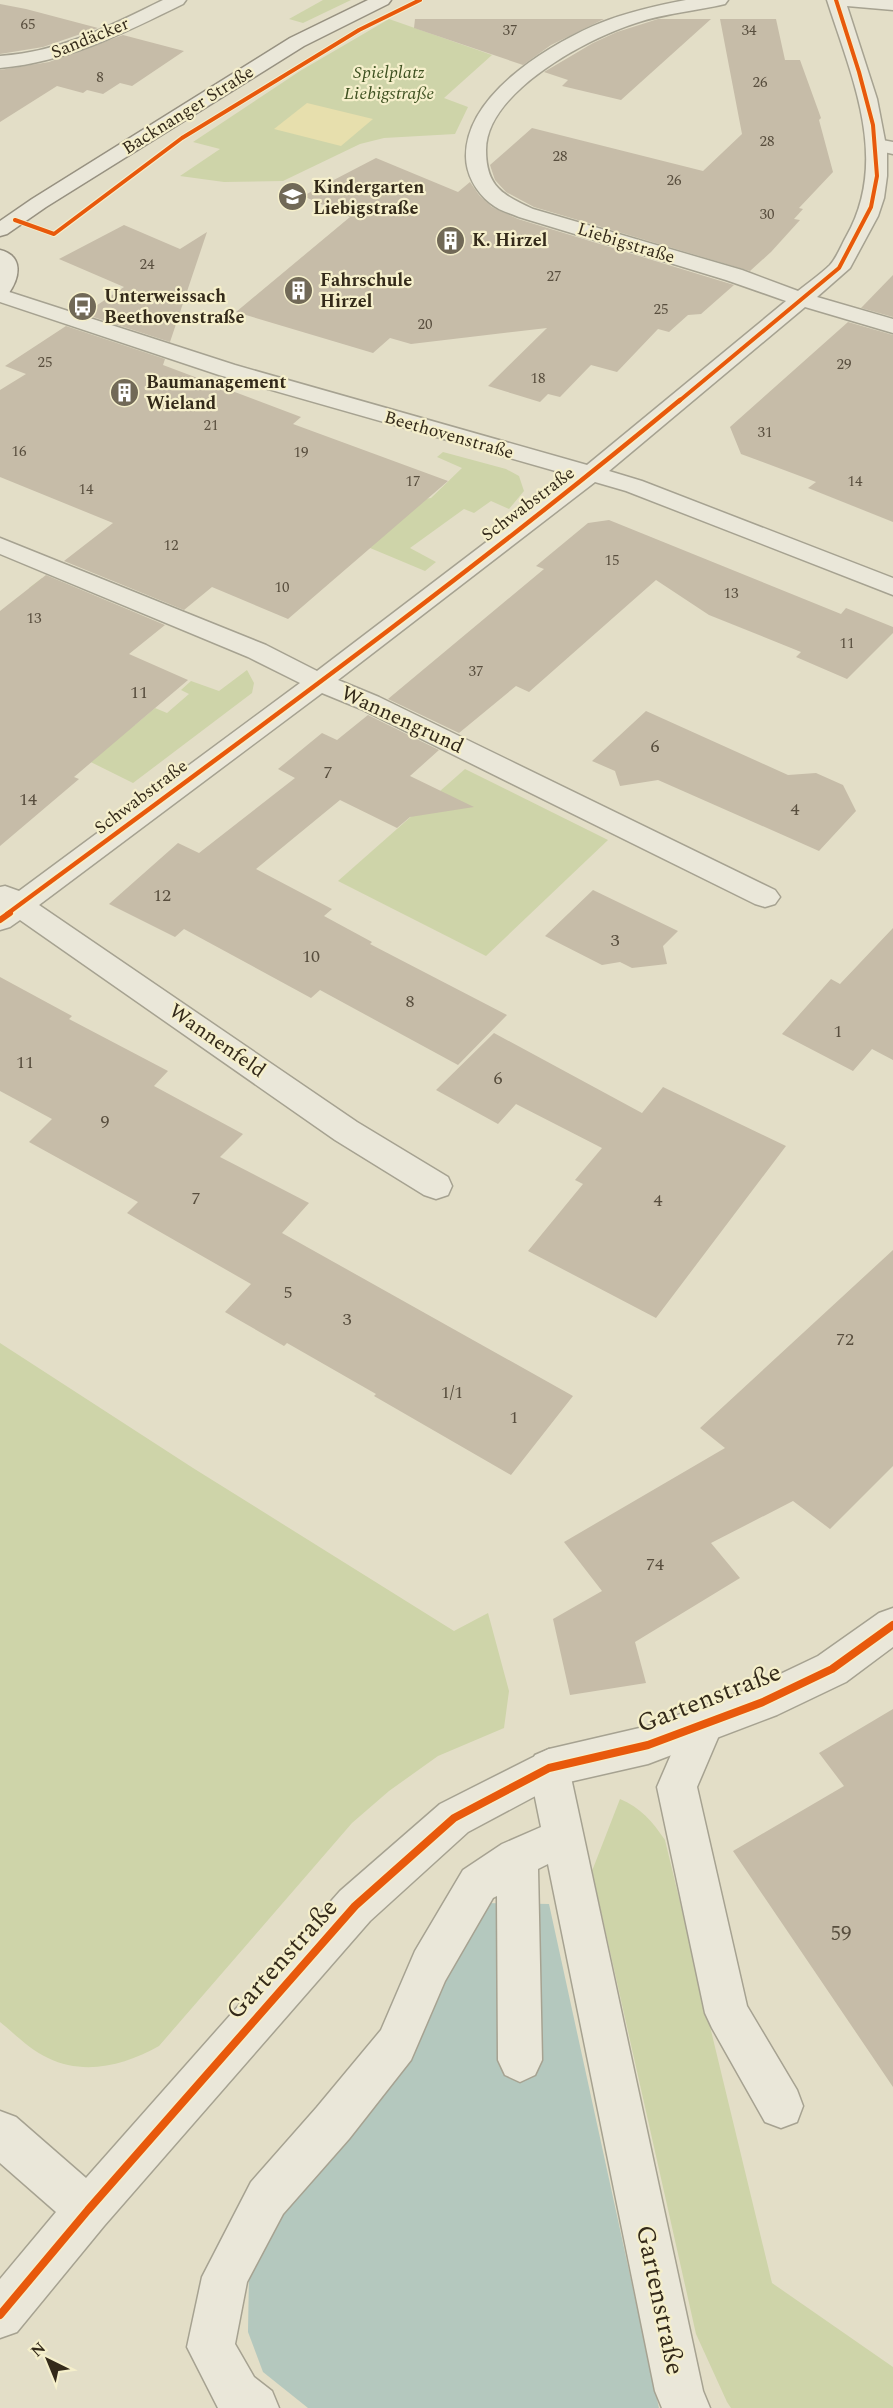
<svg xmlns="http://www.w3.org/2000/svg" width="893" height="2408" viewBox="0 0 893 2408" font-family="Spectral,serif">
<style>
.green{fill:#ced4a9}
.sand{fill:#e7dfad}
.water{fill:#b4c8be}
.building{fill:#c6bca8}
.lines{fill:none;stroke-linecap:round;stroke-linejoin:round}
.lane-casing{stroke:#a6a291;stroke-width:3}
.street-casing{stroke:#a6a291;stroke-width:3}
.secondary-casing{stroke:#979181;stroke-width:3}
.lane{fill:#eae7d9;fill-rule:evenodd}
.street{fill:#eae7d9;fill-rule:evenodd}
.secondary{fill:#eae7d9;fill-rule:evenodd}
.cycleway-far3-casing{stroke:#f5efcb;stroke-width:6}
.cycleway-far2-casing{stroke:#f5efcb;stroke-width:8}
.cycleway-far1-casing{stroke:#f5efcb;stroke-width:10}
.cycleway-casing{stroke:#f5efcb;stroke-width:11}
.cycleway-far3{stroke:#e8590c;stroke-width:4}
.cycleway-far2{stroke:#e8590c;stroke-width:4.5}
.cycleway-far1{stroke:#e8590c;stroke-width:6}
.cycleway{stroke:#e8590c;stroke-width:8}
.labels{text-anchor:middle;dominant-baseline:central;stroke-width:4.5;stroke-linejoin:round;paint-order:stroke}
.far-number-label{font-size:15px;fill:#584e3e}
.far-street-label{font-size:18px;fill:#342a1a;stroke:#f5efcb}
.far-park-label{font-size:18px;font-style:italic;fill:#3e5121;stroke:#f5efcb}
.far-poi-label{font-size:18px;font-weight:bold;fill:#342a1a;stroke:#f5efcb;text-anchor:start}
.number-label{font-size:18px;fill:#584e3e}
.street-label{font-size:21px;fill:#342a1a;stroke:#f5efcb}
.near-number-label{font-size:21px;fill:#584e3e}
.near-street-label{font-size:26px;fill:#342a1a;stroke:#f5efcb}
</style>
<rect width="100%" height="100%" fill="#e3dec7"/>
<g class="green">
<polygon points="323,0 351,0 303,23 289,19"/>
<polygon points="389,19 492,55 444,98 468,107 455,134 384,138 360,144 283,181 224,182 180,176 220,149 193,142 300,71"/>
<polygon points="443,452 506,469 519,476 524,491 509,509 491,501 474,513 464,509 410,548 436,562 425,571 296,517 431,498 462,468 437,457"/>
<polygon points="42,578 115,607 135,725 155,708 167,713 189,694 181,690 191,681 219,691 247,670 254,683 252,693 133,783 0,717 0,652 79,609 29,588"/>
<polygon points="465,769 608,840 486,956 338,881"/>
<path d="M0 1343 193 1468 454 1631 488 1613 509 1691 504 1728 438 1756 389 1791 352 1823 159 2046C125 2065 85 2076 48 2058 30 2050 15 2034 0 2022Z"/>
<path d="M620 1799C641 1808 652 1821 665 1840L772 2283 893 2367V2408H731L727 2402 696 2334 592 1871Z"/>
</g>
<polygon class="sand" points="307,103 373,119 341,146 274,129"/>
<polygon class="water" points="484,1903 549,1904 659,2408 308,2408 263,2372 248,2332 249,2275 278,2220 345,2144 413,2052 458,1945"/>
<g class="building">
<polygon points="0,4 26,9 98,28 43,47 0,54"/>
<polygon points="415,19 604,19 551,45 523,65 414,28"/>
<polygon points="658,19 711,19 621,100 562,86 568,80 544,72 593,43 617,32"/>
<polygon points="720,19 776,19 785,60 800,60 821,118 819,120 833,172 799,208 803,209 794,219 800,220 771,252 750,271 534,207 506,192 495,180 490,165 532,128 703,171 742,134"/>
<polygon points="123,35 184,51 132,86 120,83 103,94 87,90 83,93 57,86 0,122 0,70 49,62"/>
<polygon points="376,158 458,192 470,182 479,195 492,207 518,219 734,285 701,314 688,315 669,332 658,329 617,372 591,365 560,397 548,394 540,402 488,386 547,328 411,344 390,338 373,353 236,312 350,217 303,196"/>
<polygon points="124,225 180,249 207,232 170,342 84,314 124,287 59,259"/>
<polygon points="893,275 893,317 861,308"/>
<polygon points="848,322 893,335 893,522 808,488 816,482 741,454 730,427"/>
<polygon points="66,326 165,359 163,365 301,417 293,424 448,481 288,619 212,587 184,610 64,561 113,523 0,477 0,390 26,374 5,366"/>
<polygon points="609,520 841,614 846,608 893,627 893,633 847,679 796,657 801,652 709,615 656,580 529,692 516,686 459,733 388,699 544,569 536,566 588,523"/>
<polygon points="46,575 165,625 129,654 188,680 74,777 79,779 0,846 0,611"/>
<polygon points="646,711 788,775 816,773 843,785 856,811 819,851 658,780 620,786 615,771 592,761"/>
<polygon points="368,715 439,750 410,776 474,807 410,817 397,828 340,800 256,869 332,909 324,916 372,942 370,944 507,1015 458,1065 320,990 311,998 184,929 175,937 109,904 178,843 199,853 295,778 278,769 322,733 337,740"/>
<polygon points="593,890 678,931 663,946 667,964 632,968 620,962 602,965 545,936"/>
<polygon points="893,928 893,1060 872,1049 853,1071 782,1034 831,979 840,984"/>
<polygon points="0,977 72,1016 69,1019 168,1071 154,1086 243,1134 220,1157 309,1203 282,1233 573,1396 511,1475 374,1396 376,1394 287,1343 284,1346 225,1312 251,1284 127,1213 138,1202 29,1142 52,1119 0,1091"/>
<polygon points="494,1033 642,1113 663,1087 786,1146 656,1318 528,1251 583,1184 575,1180 602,1148 516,1104 498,1124 436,1090"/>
<polygon points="893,1250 893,1466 830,1529 793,1501 711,1543 740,1578 635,1642 646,1683 570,1695 553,1619 602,1591 564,1542 725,1448 700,1428"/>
<polygon points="893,1709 893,2087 733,1851 844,1786 819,1753"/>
</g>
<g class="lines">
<defs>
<g id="lane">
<polygon points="877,139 893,142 893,154 870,149 867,145 870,141"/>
<polygon points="703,1708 717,1713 723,1726 697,1787 747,2006 797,2090 803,2106 797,2122 781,2128 765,2122 712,2028 705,2013 657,1787 689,1713"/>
<polygon points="549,1749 563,1755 569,1768 703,2391 710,2408 662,2408 655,2391 548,1864 538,1869 542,2060 535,2075 520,2082 505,2075 498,2060 497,1896 493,1898 445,1981 411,2060 349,2139 283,2214 247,2282 235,2344 254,2377 272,2391 279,2408 218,2408 187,2347 202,2277 251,2182 317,2107 381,2030 415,1951 463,1870 502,1844 541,1827 529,1768 535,1755"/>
</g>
<g id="street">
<path d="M163 0H186L183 4C124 33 67 62 0 68V56C60 52 110 26 163 0Z"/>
<path d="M686 0H728L725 4C696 11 665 13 636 23 588 38 486 92 486 150 486 187 503 195 533 209L742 270 798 291C809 282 821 274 830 265 837 257 841 246 846 237 890 160 852 78 827 0H893V10L847 6 877 99 887 151V176L884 198 878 216 850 268 817 297 893 319V333L805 307 609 471 642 481 893 578V595L626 491 595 482 338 680 379 697 775 890 780 897 775 904 765 907 755 904 361 709 322 693 39 905 357 1122 448 1177 452 1186 448 1195 436 1199 424 1195 335 1140 20 920 10 927 0 930V887L5 886 19 891 300 683 248 657 0 554V538L266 645 317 671 573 476 219 375 0 302V289L235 365 587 465 786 301 726 280 519 217C509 213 498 210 490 203 476 192 466 174 466 156 466 96 544 48 593 26 623 13 654 6 686 0Z"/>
<polygon points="893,1608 893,1647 846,1682 777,1715 648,1764 556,1785 468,1832 370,1921 104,2226 17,2332 0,2338 0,2279 56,2212 0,2163 0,2111 16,2117 86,2178 340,1891 440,1804 549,1749 648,1726 751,1688 818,1656 879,1613"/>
</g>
<g id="secondary">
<polygon points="368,0 391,0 388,4 304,46 46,207 7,234 0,236 0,221 32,199 290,38"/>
<path d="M0 250C24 256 20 278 8 294L0 295Z"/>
</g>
</defs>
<use href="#lane" class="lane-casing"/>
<use href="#street" class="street-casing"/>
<use href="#secondary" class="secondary-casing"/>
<use href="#lane" class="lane"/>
<use href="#street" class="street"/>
<use href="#secondary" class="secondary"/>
<defs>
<g id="cycleway-far3">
<polyline points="15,220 54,234 182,138 359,30 420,0"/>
<polyline points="678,402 839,268 871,207 877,176 873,125 859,72 836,0"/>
</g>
<path id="cycleway-far2" d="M7 914C234 746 463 580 680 400"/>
<polyline id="cycleway-far1" points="0,920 10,913"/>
<polyline id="cycleway" points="0,2315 88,2210 355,1906 454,1818 549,1768 648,1745 763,1702 832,1669 893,1625"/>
</defs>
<use href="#cycleway-far3" class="cycleway-far3-casing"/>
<use href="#cycleway-far2" class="cycleway-far2-casing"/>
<use href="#cycleway-far1" class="cycleway-far1-casing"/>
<use href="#cycleway" class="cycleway-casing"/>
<use href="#cycleway-far3" class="cycleway-far3"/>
<use href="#cycleway-far2" class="cycleway-far2"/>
<use href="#cycleway-far1" class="cycleway-far1"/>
<use href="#cycleway" class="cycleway"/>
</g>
<defs>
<symbol id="school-disc" viewBox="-11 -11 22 22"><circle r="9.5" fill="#716957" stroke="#f5efcb"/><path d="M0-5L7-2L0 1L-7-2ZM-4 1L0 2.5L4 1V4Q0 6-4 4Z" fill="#fff"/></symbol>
<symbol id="building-disc" viewBox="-11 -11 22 22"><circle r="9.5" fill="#716957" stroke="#f5efcb"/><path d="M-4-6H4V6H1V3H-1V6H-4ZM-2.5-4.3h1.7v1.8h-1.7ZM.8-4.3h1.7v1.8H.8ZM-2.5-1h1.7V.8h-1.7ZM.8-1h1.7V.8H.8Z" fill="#fff"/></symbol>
<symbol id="bus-disc" viewBox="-11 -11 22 22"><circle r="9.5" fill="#716957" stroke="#f5efcb"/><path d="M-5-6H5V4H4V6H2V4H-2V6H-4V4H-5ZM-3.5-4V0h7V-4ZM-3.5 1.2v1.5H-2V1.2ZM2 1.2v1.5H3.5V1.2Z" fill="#fff"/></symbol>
</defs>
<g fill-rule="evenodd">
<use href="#school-disc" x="276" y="180" width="33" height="33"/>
<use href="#building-disc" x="434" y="224" width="33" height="33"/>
<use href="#building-disc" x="282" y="274" width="33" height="33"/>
<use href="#bus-disc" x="66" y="290" width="33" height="33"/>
<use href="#building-disc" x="108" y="376" width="33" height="33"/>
</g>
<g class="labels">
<g class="far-number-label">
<text x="28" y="24">65</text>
<text x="510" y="30">37</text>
<text x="749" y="30">34</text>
<text x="100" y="77">8</text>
<text x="760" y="82">26</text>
<text x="767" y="141">28</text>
<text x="560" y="156">28</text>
<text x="674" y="180">26</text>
<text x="767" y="214">30</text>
<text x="147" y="264">24</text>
<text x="554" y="276">27</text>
<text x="661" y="309">25</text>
<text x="425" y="324">20</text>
<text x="45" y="362">25</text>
<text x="844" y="364">29</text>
<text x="538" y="378">18</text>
<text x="211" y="425">21</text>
<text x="765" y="432">31</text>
<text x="19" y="451">16</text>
<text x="301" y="452">19</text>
<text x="413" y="481">17</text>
<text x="855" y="481">14</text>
<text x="86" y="489">14</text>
<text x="171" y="545">12</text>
<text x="612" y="560">15</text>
<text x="282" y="587">10</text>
<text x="731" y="593">13</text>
<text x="34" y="618">13</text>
<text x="847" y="643">11</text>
<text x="476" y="671">37</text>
</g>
<g class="far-street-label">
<text transform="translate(90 38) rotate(-22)">Sandäcker</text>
<text transform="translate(188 110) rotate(-32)">Backnanger Straße</text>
<text transform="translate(626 243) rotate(17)">Liebigstraße</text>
<text transform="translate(449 435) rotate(16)">Beethovenstraße</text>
<text transform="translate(528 504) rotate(-37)">Schwabstraße</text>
<text transform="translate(141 797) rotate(-37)">Schwabstraße</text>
</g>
<g class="far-park-label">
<text x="389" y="72">Spielplatz<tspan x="389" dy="21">Liebigstraße</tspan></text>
</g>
<g class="far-poi-label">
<text x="313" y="187">Kindergarten<tspan x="313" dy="21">Liebigstraße</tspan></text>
<text x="472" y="240">K. Hirzel</text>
<text x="320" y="280">Fahrschule<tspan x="320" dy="21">Hirzel</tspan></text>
<text x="104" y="296">Unterweissach<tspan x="104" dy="21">Beethovenstraße</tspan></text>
<text x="146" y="382">Baumanagement<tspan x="146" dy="21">Wieland</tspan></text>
</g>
<g class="number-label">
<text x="139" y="692">11</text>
<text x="655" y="746">6</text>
<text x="328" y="772">7</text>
<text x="28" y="799">14</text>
<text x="795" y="809">4</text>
<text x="162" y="895">12</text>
<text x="615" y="940">3</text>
<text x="311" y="956">10</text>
<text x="410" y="1001">8</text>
<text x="838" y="1031">1</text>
<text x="25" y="1062">11</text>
<text x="498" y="1078">6</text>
<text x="105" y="1121">9</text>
<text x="196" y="1198">7</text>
<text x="658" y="1200">4</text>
<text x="288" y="1292">5</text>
<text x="347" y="1319">3</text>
<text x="845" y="1339">72</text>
<text x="452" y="1392">1/1</text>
<text x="514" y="1417">1</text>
<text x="655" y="1564">74</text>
</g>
<g class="street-label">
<text transform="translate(402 720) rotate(25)">Wannengrund</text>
<text transform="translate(217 1041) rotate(35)">Wannenfeld</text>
</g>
<g class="near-number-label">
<text x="841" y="1934">59</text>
</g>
<g class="near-street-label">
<text transform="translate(709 1698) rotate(-21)">Gartenstraße</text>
<text transform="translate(282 1959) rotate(-48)">Gartenstraße</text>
<text transform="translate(660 2300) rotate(78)">Gartenstraße</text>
</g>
</g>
<g transform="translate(48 2360) rotate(317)" stroke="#f5efcb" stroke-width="4.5" paint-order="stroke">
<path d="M0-4.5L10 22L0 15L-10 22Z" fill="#342a1a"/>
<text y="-9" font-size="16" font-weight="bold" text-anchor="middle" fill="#342a1a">N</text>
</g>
</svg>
